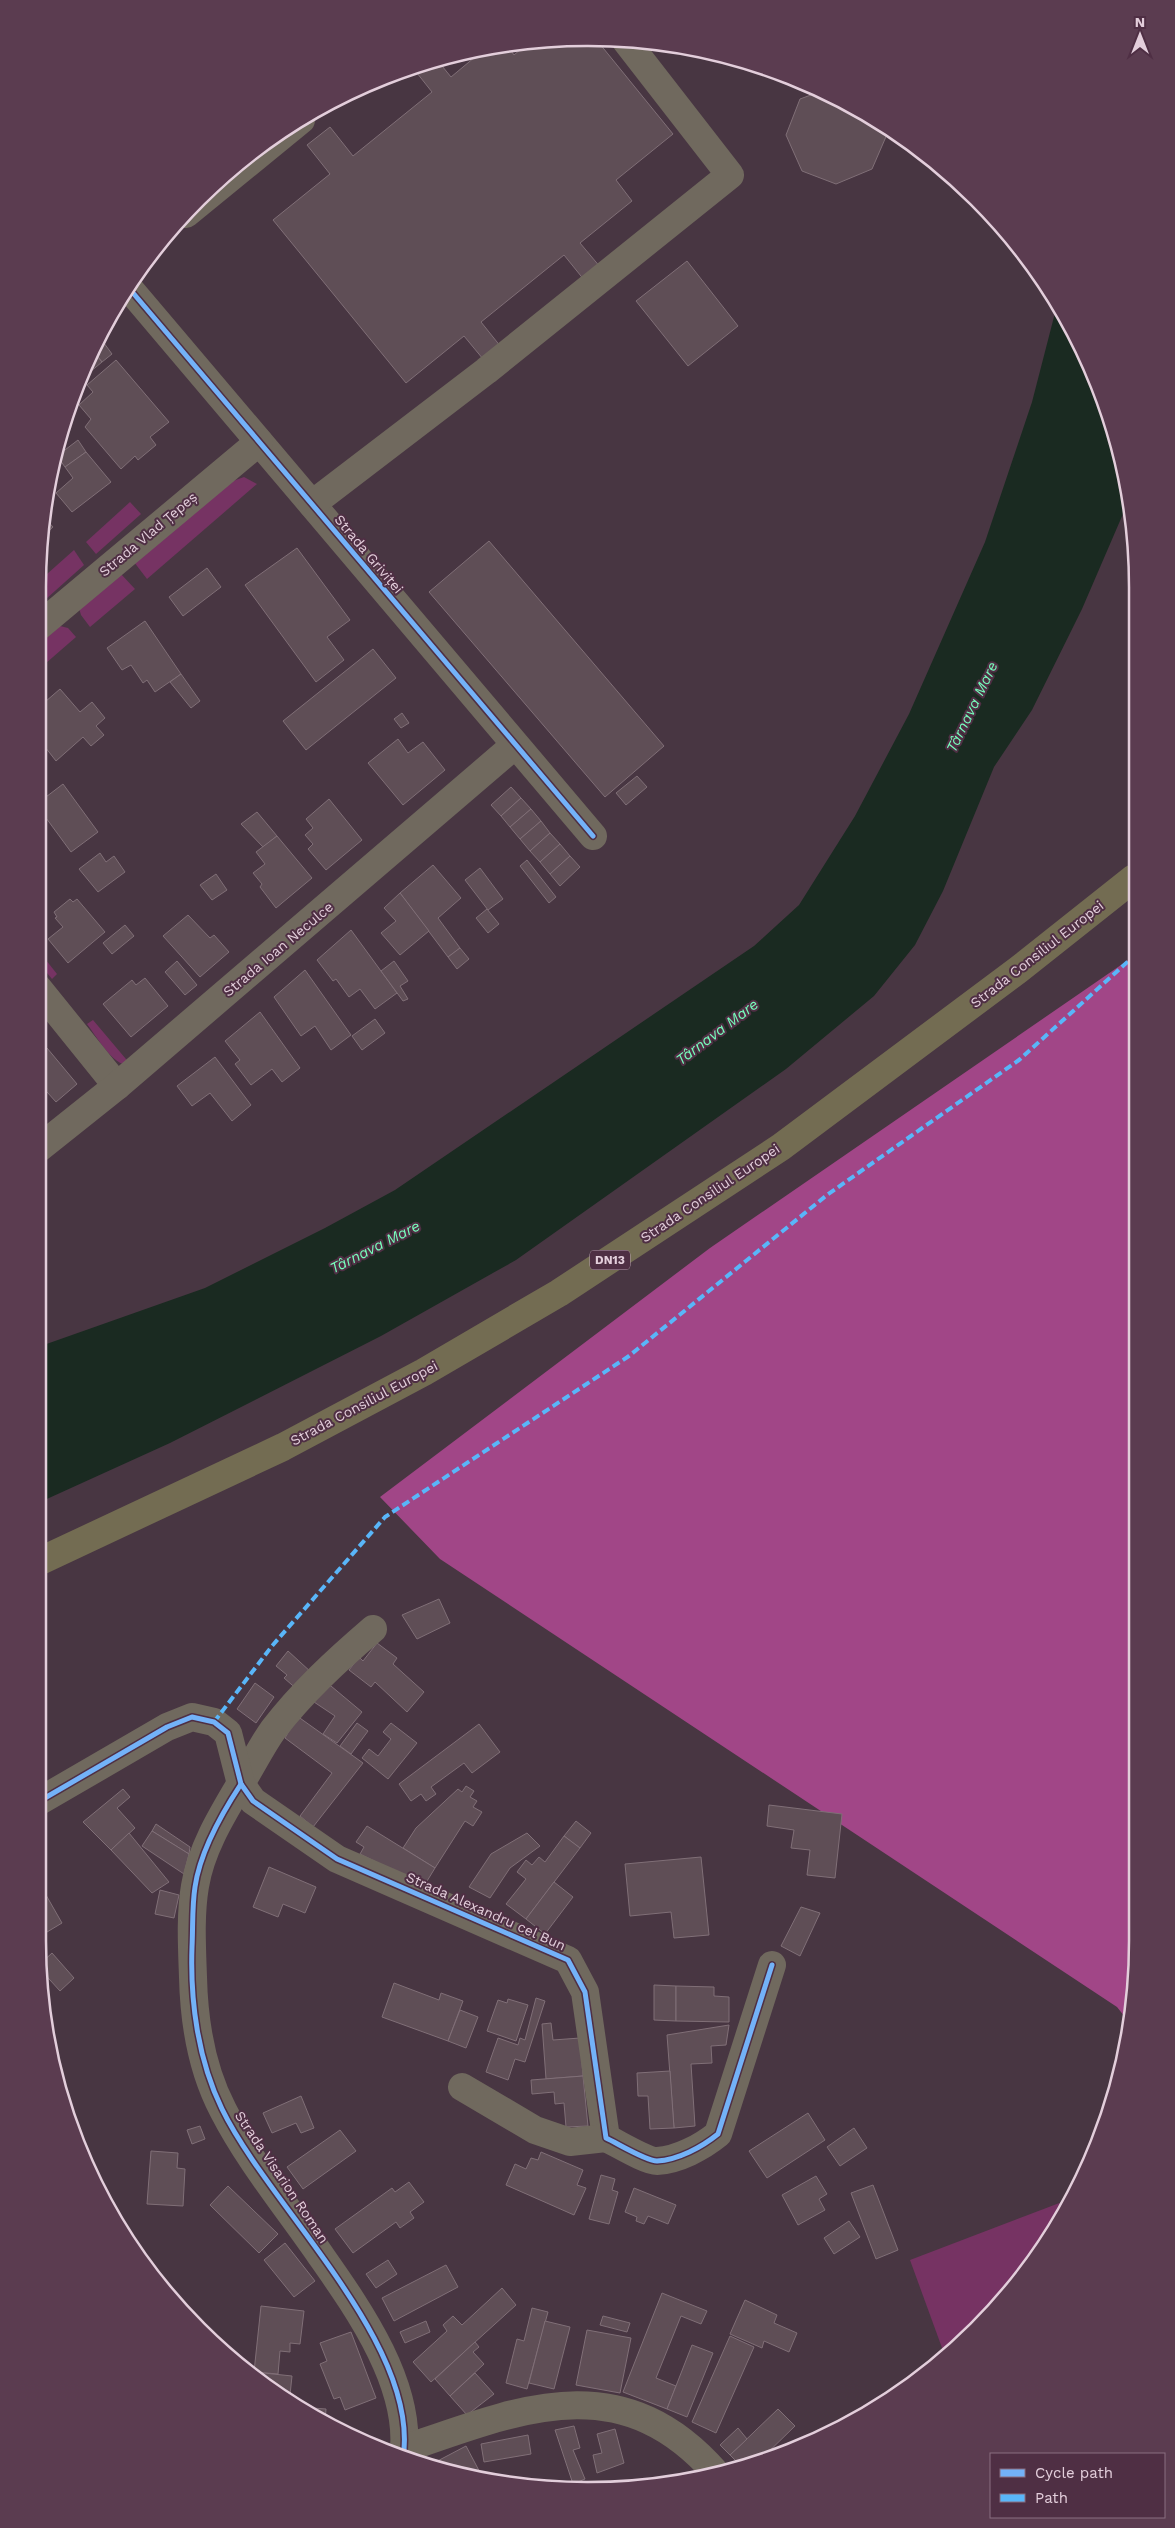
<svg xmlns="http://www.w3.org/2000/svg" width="1175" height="2528" viewBox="0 0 1175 2528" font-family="'Work Sans',sans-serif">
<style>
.green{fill:#763363}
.forest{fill:#a14687}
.water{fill:#1a2a21}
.building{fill:#5f4e56;stroke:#806f77}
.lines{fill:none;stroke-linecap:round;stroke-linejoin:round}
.minor{stroke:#70695e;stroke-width:28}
.highway{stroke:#736c52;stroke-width:28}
.quiet{stroke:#59b6f9;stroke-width:4;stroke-dasharray:8 4;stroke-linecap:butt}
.cycleway-casing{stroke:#4f2f44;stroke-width:8}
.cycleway{stroke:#73b2f8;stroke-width:5}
.labels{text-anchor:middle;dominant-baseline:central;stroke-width:4;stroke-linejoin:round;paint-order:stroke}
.shield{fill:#4f2f44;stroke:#b79eae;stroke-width:1}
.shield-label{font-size:12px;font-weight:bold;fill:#e3cedb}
.street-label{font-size:14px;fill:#e3cedb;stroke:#4f2f44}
.water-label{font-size:15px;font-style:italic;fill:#77febc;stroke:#4f2f44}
.rim{fill:none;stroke:#e3cedb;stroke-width:2.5}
</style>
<rect width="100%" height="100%" fill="#483642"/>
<g class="green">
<polygon points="244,477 257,484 147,579 134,562 233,481"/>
<polygon points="130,502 141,514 96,554 86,542"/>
<polygon points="74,550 84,565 46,599 38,591 38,582"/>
<polygon points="120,573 135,589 90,627 81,615 79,608"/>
<polygon points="60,626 68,628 76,637 38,670 38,645"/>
<polygon points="38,950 57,974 52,979 38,962"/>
<path d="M93 1020 131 1065C114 1068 97 1037 87 1024Z"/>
<polygon points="1070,2199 1045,2246 1001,2303 945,2356 910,2260"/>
</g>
<polygon class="forest" points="1134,956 1137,1941 1129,2022 1117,2007 440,1559 380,1497 710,1248"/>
<polygon class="water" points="1056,309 1096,377 1129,500 1082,609 1032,710 994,767 943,891 915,945 874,996 786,1069 516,1260 381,1336 170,1443 38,1503 38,1347 205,1288 325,1228 395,1190 754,946 799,905 855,816 909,714 985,542 1032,402"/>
<g class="building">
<polygon points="587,38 595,38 673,134 616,180 632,201 580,243 601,268 585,281 564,255 481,322 505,352 488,365 464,336 406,383 273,220 330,174 307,145 330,127 353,156 432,92 413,68 438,61 451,77 487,47 507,45 514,55 528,43"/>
<polygon points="819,92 888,132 872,169 836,184 802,171 786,135 800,99"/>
<polygon points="687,261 738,326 688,366 636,301"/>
<polygon points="101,339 112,354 102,362 93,351"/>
<polygon points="93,351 102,362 78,382 79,377"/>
<polygon points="116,360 169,422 150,437 156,445 138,460 135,456 121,469 85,427 91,419 79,405 93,392 87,385"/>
<polygon points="78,440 86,452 65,467 57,456"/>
<polygon points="86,452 111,482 72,512 56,493 73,478 65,467"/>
<polygon points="44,517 53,527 43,536"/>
<polygon points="489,541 664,746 605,797 429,592"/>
<polygon points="297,548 350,620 327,637 344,660 316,682 245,585"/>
<polygon points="207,568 221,587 183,616 169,597"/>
<polygon points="145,621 181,674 155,692 147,680 143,683 131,665 122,670 107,648"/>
<polygon points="373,649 396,678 306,750 283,721"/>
<polygon points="181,674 200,701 191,708 170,682"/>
<polygon points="60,689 80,712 92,702 105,718 96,726 104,735 91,746 83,737 56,761 38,738 38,708"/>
<polygon points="402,713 409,723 401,728 394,719"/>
<polygon points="398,739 408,753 423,742 445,770 403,805 368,763"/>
<polygon points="637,776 647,787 626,805 616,793"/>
<polygon points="63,784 98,832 71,852 38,807 38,803"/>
<polygon points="511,787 521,798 501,816 491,805"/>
<polygon points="521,798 531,809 510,827 501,816"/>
<polygon points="329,799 362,840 326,870 308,849 313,844 305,835 313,828 306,819"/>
<polygon points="531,809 541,821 520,839 510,827"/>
<polygon points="257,812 277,836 263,847 241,824"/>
<polygon points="541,821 550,833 530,851 520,839"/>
<polygon points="550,833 560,844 540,862 530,851"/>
<polygon points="277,836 312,878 276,908 260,887 262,884 253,873 265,864 256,852"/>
<polygon points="560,844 570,856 550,874 540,862"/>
<polygon points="38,849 46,859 38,866"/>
<polygon points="100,853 106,862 114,856 125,872 98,892 79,869"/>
<polygon points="570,856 580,867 560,886 550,874"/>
<polygon points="527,860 556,897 549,903 520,866"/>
<polygon points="433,865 461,898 438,918 460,948 448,957 400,893"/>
<polygon points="480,868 503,899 488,910 465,880"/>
<polygon points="216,874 227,890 212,900 200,885"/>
<polygon points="38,880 44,888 38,893"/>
<polygon points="400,893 429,931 400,955 381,933 396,921 384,908"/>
<polygon points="70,899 73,902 77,899 105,932 68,963 48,939 63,927 55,918 57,917 54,912"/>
<polygon points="487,909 499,924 488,933 476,918"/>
<polygon points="188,915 210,938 214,935 229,952 200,977 163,936"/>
<polygon points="125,925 134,936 112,954 103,943"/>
<polygon points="351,930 397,993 375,1009 360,989 349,997 336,979 333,981 317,960"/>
<polygon points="460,948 469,959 457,969 448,957"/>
<polygon points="177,961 197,985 185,995 165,972"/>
<polygon points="394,961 408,981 400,986 408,999 403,1001 381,971"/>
<polygon points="305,970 351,1035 331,1050 315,1026 301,1036 274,997"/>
<polygon points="145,978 168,1006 131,1037 103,1004 132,980 136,985"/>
<polygon points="260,1012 300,1068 282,1082 272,1069 251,1085 235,1064 240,1060 225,1041"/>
<polygon points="375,1019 385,1033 362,1050 352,1036"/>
<polygon points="47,1048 77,1084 56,1102 47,1092 38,1100 38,1056"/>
<polygon points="215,1057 251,1105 232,1121 210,1093 192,1106 177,1086"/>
<polygon points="439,1599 450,1623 417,1639 402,1615"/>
<polygon points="377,1643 397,1658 393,1664 424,1692 407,1712 375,1682 371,1687 349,1670 359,1657 363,1661"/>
<polygon points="288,1651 312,1673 299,1691 284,1678 287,1675 276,1666"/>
<polygon points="322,1682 331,1686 362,1712 337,1743 323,1734 335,1716 308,1698"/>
<polygon points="255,1683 274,1697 256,1723 237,1709"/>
<polygon points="297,1716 363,1763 313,1827 300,1816 332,1773 285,1738"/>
<polygon points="357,1723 368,1731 351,1754 340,1746"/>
<polygon points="391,1723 417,1743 388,1779 362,1758 369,1749 378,1756 391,1739 383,1732"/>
<polygon points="479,1724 500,1752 472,1773 464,1763 431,1787 436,1794 426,1801 421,1794 411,1801 399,1784"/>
<polygon points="466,1786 474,1791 470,1797 477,1801 473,1807 482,1812 473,1826 465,1821 435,1868 403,1848 416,1828 458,1789 462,1792"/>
<polygon points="123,1789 130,1797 117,1808 135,1828 111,1850 83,1822"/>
<polygon points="769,1805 842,1814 835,1878 807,1875 810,1850 791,1848 794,1830 767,1826"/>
<polygon points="576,1821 591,1833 580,1848 564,1836"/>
<polygon points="156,1824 190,1847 189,1854 152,1831"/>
<polygon points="367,1826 435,1868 424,1886 360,1854 364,1847 356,1842"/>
<polygon points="152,1831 189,1854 184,1874 142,1846"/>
<polygon points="129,1833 169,1882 152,1893 111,1850"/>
<polygon points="527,1833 540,1846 510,1868 490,1898 469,1887 491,1854"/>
<polygon points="564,1836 580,1848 526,1919 506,1904 526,1879 517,1872 526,1860 532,1865 539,1857 545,1862"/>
<polygon points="701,1857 709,1935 674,1938 671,1912 630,1916 625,1864"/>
<polygon points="269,1867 316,1887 305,1913 283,1904 278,1917 253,1907"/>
<polygon points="38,1881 62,1923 42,1935 38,1928"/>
<polygon points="554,1882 573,1897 545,1934 526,1919"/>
<polygon points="160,1890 179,1895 174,1918 155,1914"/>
<polygon points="801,1907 820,1913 800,1956 781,1946"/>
<polygon points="52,1953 74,1978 60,1991 40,1969 40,1964"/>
<polygon points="394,1983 439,2000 441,1993 463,2001 448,2041 382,2017"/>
<polygon points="654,1985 676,1986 676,2021 654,2020"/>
<polygon points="676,1986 714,1987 714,1996 729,1997 729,2022 676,2021"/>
<polygon points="536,1998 545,2001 525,2062 515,2059 508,2080 486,2072 498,2038 518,2045 520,2038 525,2040"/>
<polygon points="508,1999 528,2005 516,2041 487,2031 498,2000 507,2003"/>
<polygon points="460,2010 478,2017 466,2048 448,2041"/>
<polygon points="551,2023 553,2040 580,2038 583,2076 546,2079 542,2024"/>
<polygon points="729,2025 726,2045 711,2046 712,2063 691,2064 695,2126 674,2128 667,2035"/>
<polygon points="670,2071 674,2128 650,2129 648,2096 638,2096 637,2073"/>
<polygon points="583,2076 588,2126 566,2127 564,2103 555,2104 554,2092 532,2094 531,2080"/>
<polygon points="301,2096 314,2128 301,2133 296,2123 272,2133 263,2113"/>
<polygon points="808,2113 825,2140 767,2178 749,2151"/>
<polygon points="200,2126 205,2139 192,2144 187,2130"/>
<polygon points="854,2128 867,2148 840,2166 827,2147"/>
<polygon points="340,2130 356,2151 303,2189 287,2167"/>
<polygon points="151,2151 178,2153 177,2168 185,2169 183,2206 147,2204"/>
<polygon points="541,2152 583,2170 577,2185 586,2188 574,2215 506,2185 515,2164 526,2169 531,2158 538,2160"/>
<polygon points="601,2175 615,2179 612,2190 618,2192 609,2224 589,2219"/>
<polygon points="816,2176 827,2194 819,2199 825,2210 798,2225 782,2195"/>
<polygon points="409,2182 424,2202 410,2212 414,2218 400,2228 396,2222 353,2253 335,2229 392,2188 395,2192"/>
<polygon points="873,2185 898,2250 876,2259 851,2193"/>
<polygon points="228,2186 278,2234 259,2253 210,2205"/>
<polygon points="634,2188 676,2205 668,2224 648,2216 644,2224 636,2221 637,2217 625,2212"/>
<polygon points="849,2221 860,2237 834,2254 824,2238"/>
<polygon points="285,2243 315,2281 294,2297 264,2260"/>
<polygon points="388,2260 397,2274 376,2288 366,2274"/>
<polygon points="446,2265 458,2287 394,2321 382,2298"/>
<polygon points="502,2288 516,2305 431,2382 413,2362 447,2331 443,2325 453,2316 462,2325"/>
<polygon points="662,2293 707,2311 701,2324 681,2316 656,2378 676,2386 667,2409 623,2392"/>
<polygon points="745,2300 777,2315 774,2323 797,2333 789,2352 764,2341 762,2348 730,2334"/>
<polygon points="261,2306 304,2311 300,2344 290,2343 290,2352 280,2351 278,2374 254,2372"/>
<polygon points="532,2308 548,2312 527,2389 506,2383 517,2339 524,2341"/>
<polygon points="603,2316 630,2323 627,2332 600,2325"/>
<polygon points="426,2321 430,2332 405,2343 400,2332"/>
<polygon points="545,2321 570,2327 554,2389 529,2383"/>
<polygon points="587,2330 631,2338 620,2393 576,2385"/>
<polygon points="351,2332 376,2398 345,2410 340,2397 334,2399 320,2364 327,2361 320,2343"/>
<polygon points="730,2336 754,2347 716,2433 692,2422"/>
<polygon points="475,2342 479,2347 473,2352 484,2364 450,2396 435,2379"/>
<polygon points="692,2345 713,2353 687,2417 667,2409"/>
<polygon points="254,2372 292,2376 290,2395 294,2396 294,2403 253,2375"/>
<polygon points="475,2373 494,2394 467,2415 450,2396"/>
<polygon points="312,2408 326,2409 325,2423 312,2416"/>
<polygon points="778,2409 795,2426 757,2463 742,2467 730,2455"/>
<polygon points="574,2426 580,2448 573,2450 585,2479 573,2484 555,2430"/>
<polygon points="738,2428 747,2439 730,2455 720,2445"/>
<polygon points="615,2429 624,2463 597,2473 593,2455 602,2453 597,2434"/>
<polygon points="528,2435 531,2454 484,2462 481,2444"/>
<polygon points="364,2440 381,2442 380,2448"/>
<polygon points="466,2446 484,2480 428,2466"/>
</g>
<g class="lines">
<g class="minor">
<polyline points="186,214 301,120"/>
<polyline points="128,287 593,836"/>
<polyline points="312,504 486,371 730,175 626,41"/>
<polyline points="38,627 259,442"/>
<polyline points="38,988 117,1086"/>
<polyline points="38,1149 117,1086 515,745"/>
<path d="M373 1629C337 1660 302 1692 273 1730 261 1747 252 1766 241 1783 222 1815 201 1849 195 1886 190 1915 192 1948 193 1977 194 2021 202 2070 223 2110 249 2161 288 2208 321 2256 359 2310 414 2388 403 2458"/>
<path d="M38 1802 167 1727 192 1717 214 1722 228 1733 241 1784 253 1801 337 1859 568 1960 585 1992 606 2138C617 2143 646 2161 657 2161 678 2160 702 2147 718 2134L772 1965"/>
<polyline points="462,2087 535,2130 570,2142 606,2138"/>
<path d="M404 2449C520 2409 621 2365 716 2473"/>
</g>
<polyline class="highway" points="38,1562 283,1447 424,1372 559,1293 781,1147 1018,970 1134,878"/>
<polyline class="quiet" points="214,1722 272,1646 385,1517 629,1356 827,1195 1019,1060 1134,956"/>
<defs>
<g id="cycleway">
<polyline points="128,287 593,836"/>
<path d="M241 1784C222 1813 200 1852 195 1887 192 1906 193 1927 192 1947 190 2001 198 2060 222 2109 269 2206 421 2345 403 2458"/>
<path d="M38 1802 167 1727 192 1717 214 1722 228 1733 241 1784 253 1801 337 1859 568 1960 585 1992 606 2138C617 2143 646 2161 657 2161 678 2160 702 2147 718 2134L772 1965"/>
</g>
</defs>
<use href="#cycleway" class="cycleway-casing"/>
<use href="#cycleway" class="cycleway"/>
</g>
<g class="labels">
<rect class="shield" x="590" y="1250.5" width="40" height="19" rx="4"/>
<g class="shield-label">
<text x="610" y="1260">DN13</text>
</g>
<g class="street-label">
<text transform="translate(148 534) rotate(-40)">Strada Vlad Țepeș</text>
<text transform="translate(369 554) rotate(50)">Strada Griviței</text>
<text transform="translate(278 949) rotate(-40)">Strada Ioan Neculce</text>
<text transform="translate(1037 954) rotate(-38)">Strada Consiliul Europei</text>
<text transform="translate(710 1193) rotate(-34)">Strada Consiliul Europei</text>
<text transform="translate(364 1403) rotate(-28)">Strada Consiliul Europei</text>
<text transform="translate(486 1911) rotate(24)">Strada Alexandru cel Bun</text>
<text transform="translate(282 2177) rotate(56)">Strada Visarion Roman</text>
</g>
<g class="water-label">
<text transform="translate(972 707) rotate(-64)">Târnava Mare</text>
<text transform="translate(717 1032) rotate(-37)">Târnava Mare</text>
<text transform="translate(375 1247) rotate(-27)">Târnava Mare</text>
</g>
</g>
<path d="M0 0H1175V2528H0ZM587 46H588A541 541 0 0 1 1129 587V1941A541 541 0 0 1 588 2482H587A541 541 0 0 1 46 1941V587A541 541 0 0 1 587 46Z" fill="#5b3c50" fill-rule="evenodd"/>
<path class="rim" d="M587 46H588A541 541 0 0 1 1129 587V1941A541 541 0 0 1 588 2482H587A541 541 0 0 1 46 1941V587A541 541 0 0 1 587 46Z"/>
<rect x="990" y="2453" width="175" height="65" fill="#4f2f44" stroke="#8a6f80"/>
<rect x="1000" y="2469" width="25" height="8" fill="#73b2f8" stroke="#8a6f80"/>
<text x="1035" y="2478" font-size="15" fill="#e3cedb">Cycle path</text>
<rect x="1000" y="2494" width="25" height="8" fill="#59b6f9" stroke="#8a6f80"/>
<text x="1035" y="2503" font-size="15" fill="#e3cedb">Path</text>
<g transform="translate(1140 35)" stroke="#4f2f44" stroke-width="4" paint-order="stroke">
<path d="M0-4L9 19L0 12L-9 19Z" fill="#e3cedb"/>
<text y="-8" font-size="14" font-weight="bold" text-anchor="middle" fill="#e3cedb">N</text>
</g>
</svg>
